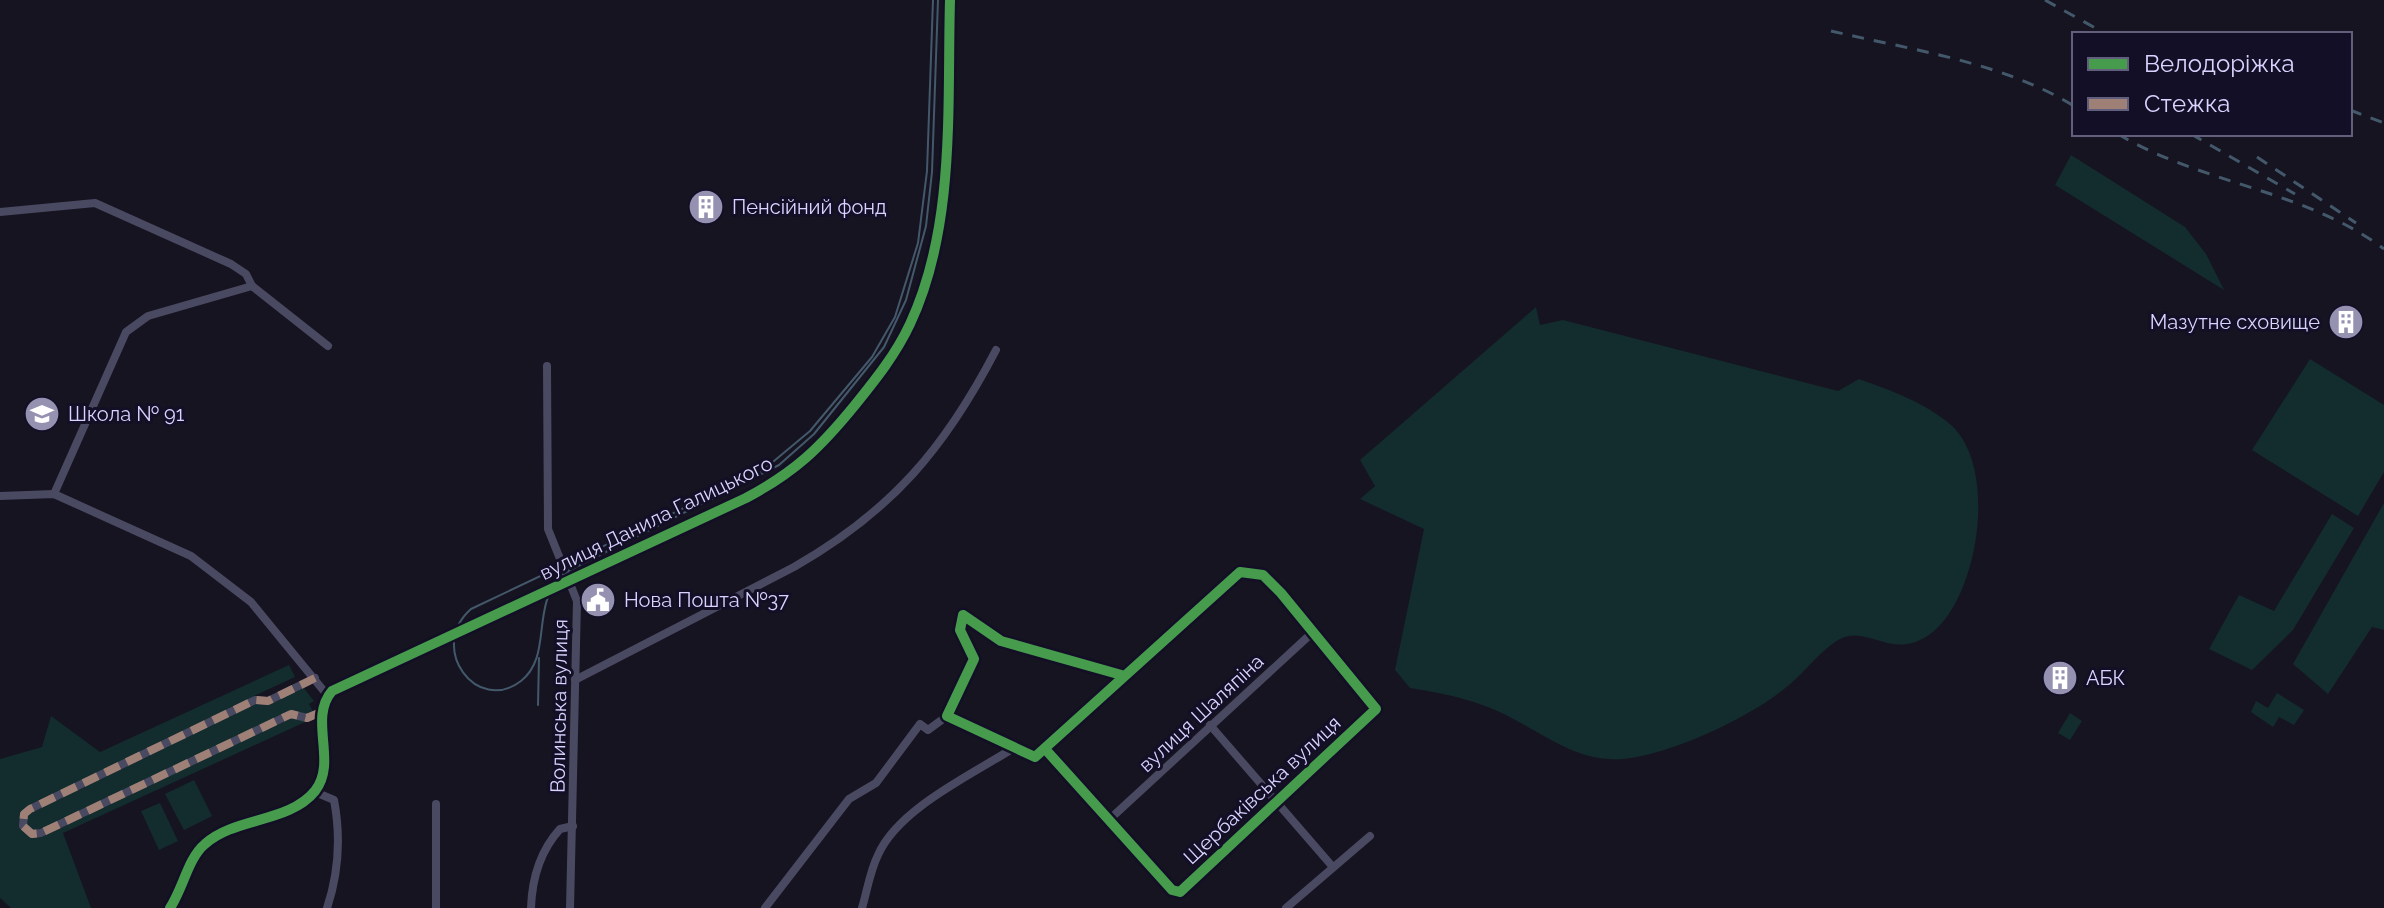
<svg xmlns="http://www.w3.org/2000/svg" width="2384" height="908" viewBox="0 0 2384 908" font-family="Raleway,sans-serif">
<style>
.green{fill:#132c2d}
.lines{fill:none;stroke-linecap:round;stroke-linejoin:round}
.street{stroke:#4a4962;stroke-width:8}
.secondary{stroke:#575674;stroke-width:11}
.tram{stroke:#43596b;stroke-width:2}
.rail{stroke:#43596b;stroke-width:3;stroke-dasharray:12 10;stroke-linecap:butt}
.quiet{stroke:#9e8076;stroke-width:8;stroke-dasharray:16 8;stroke-linecap:butt}
.cycleway-casing{stroke:#130f26;stroke-width:15}
.cycleway{stroke:#469c4c;stroke-width:10}
.labels{text-anchor:middle;dominant-baseline:central;stroke-width:6;stroke-linejoin:round;paint-order:stroke}
.poi-label{font-size:20px;fill:#d9d4ff;stroke:#130f26;text-anchor:start}
.street-label{font-size:20px;fill:#d9d4ff;stroke:#130f26}
</style>
<rect width="100%" height="100%" fill="#161421"/>
<g class="green">
<polygon points="2071,155 2185,227 2206,254 2224,290 2055,185"/>
<path d="M1536 307 1540 325 1563 320 1838 391 1859 379C1892 391 1924 402 1951 425 1998 467 1979 593 1934 631 1893 665 1869 622 1838 640 1819 652 1806 671 1789 685 1753 716 1678 751 1631 758 1586 765 1556 742 1519 722 1485 702 1448 694 1410 688L1395 670 1424 529 1360 499 1375 486 1360 460Z"/>
<polygon points="2310,359 2384,405 2384,472 2358,516 2252,450"/>
<polygon points="2384,503 2384,630 2372,627 2328,694 2293,664"/>
<polygon points="2332,514 2354,528 2293,630 2252,670 2209,649 2239,595 2274,611"/>
<polygon points="289,665 295,677 254,696 268,701 303,687 314,701 309,704 316,717 63,833 91,908 11,908 0,898 0,759 42,747 51,716 100,752"/>
<polygon points="2277,693 2304,710 2294,725 2279,717 2273,727 2251,712 2256,701 2268,708"/>
<polygon points="2070,713 2082,721 2070,740 2058,733"/>
<polygon points="194,780 212,816 184,830 165,794"/>
<polygon points="160,803 178,841 159,850 141,811"/>
</g>
<g class="lines">
<g class="street">
<polyline points="0,212 95,203 231,264 246,274 252,286"/>
<polyline points="547,366 548,529 577,601 570,908"/>
<polyline points="54,494 126,332 148,316 252,286 328,346"/>
<polyline points="0,496 54,494 191,556 251,602 328,696"/>
<polyline points="315,678 268,701 255,700 30,809 24,814 23,826 32,834 41,833 291,714 307,718 321,712"/>
<path d="M575 680 794 567C892 511 945 448 996 350"/>
<polyline points="1210,725 1332,866"/>
<polyline points="1046,750 1172,890 1180,892 1376,709 1281,593 1263,575 1240,572 1035,757 947,716 974,659 960,630 963,615 1001,641 1125,676"/>
<path d="M315 792 334 800C341 837 339 872 327 908"/>
<polyline points="1111,818 1313,632"/>
<polyline points="436,908 436,804"/>
<path d="M531 908C532 879 540 851 560 829L573 826"/>
<polyline points="765,908 849,799 876,783 920,724 928,730 947,716"/>
<path d="M862 908C867 891 870 871 878 855 898 809 971 775 1012 749"/>
<polyline points="1286,908 1370,836"/>
</g>
<path class="secondary" d="M170 908C183 889 188 858 205 844 235 817 289 823 315 791 338 762 308 719 332 691L746 498C795 472 820 448 855 405 876 379 896 354 910 324 956 226 947 105 950 0"/>
<g class="tram">
<path d="M933 0 927 171 918 243 895 317 872 357 810 431 762 471 471 609C427 648 477 715 521 681 553 656 530 607 562 574L779 465 814 434 884 347 906 300 926 226 932 172 938 0"/>
<polyline points="538,705 539,658"/>
</g>
<g class="rail">
<polyline points="2045,0 2106,34"/>
<path d="M1831 31C1912 50 2002 62 2074 106"/>
<polyline points="2350,110 2384,123"/>
<path d="M2118 134C2201 184 2306 190 2384 249"/>
<polyline points="2191,134 2295,194"/>
<polyline points="2257,157 2356,223"/>
</g>
<polyline class="quiet" points="315,678 268,701 255,700 30,809 24,814 23,826 32,834 41,833 291,714 307,718 321,712"/>
<defs>
<g id="cycleway">
<polyline points="1046,750 1172,890 1180,892 1376,709 1281,593 1263,575 1240,572 1035,757 947,716 974,659 960,630 963,615 1001,641 1125,676"/>
<path d="M170 908C183 889 188 858 205 844 235 817 289 823 315 791 338 762 308 719 332 691L746 498C795 472 820 448 855 405 876 379 896 354 910 324 956 226 947 105 950 0"/>
</g>
</defs>
<use href="#cycleway" class="cycleway-casing"/>
<use href="#cycleway" class="cycleway"/>
</g>
<defs>
<symbol id="building-disc" viewBox="-11 -11 22 22"><circle r="9.5" fill="#9591b1" stroke="#130f26"/><path d="M-4-6H4V6H1V3H-1V6H-4ZM-2.5-4.3h1.7v1.8h-1.7ZM.8-4.3h1.7v1.8H.8ZM-2.5-1h1.7V.8h-1.7ZM.8-1h1.7V.8H.8Z" fill="#fff"/></symbol>
<symbol id="school-disc" viewBox="-11 -11 22 22"><circle r="9.5" fill="#9591b1" stroke="#130f26"/><path d="M0-5L7-2L0 1L-7-2ZM-4 1L0 2.5L4 1V4Q0 6-4 4Z" fill="#fff"/></symbol>
<symbol id="civic-disc" viewBox="-11 -11 22 22"><circle r="9.5" fill="#9591b1" stroke="#130f26"/><path d="M-.6-6.5H3V-4.5H.6V-3L4-1V1h2V6H-6V1h2V-1L-.6-3ZM-1.2 2.5V6h2.4V2.5Z" fill="#fff"/></symbol>
</defs>
<g fill-rule="evenodd">
<use href="#building-disc" x="686" y="187" width="40" height="40"/>
<use href="#building-disc" x="2326" y="302" width="40" height="40"/>
<use href="#school-disc" x="22" y="394" width="40" height="40"/>
<use href="#civic-disc" x="578" y="580" width="40" height="40"/>
<use href="#building-disc" x="2040" y="658" width="40" height="40"/>
</g>
<g class="labels">
<g class="poi-label">
<text x="732" y="207">Пенсійний фонд</text>
<text x="2320" y="322" text-anchor="end">Мазутне сховище</text>
<text x="68" y="414">Школа № 91</text>
<text x="624" y="600">Нова Пошта №37</text>
<text x="2086" y="678">АБК</text>
</g>
<g class="street-label">
<text transform="translate(656 518) rotate(-26)">вулиця Данила Галицького</text>
<text transform="translate(559 706) rotate(-89)">Волинська вулиця</text>
<text transform="translate(1201 713) rotate(-43)">вулиця Шаляпіна</text>
<text transform="translate(1262 790) rotate(-43)">Щербаківська вулиця</text>
</g>
</g>
<rect x="2072" y="32" width="280" height="104" fill="#130f26" stroke="#625e7d" stroke-width="2"/>
<rect x="2088" y="58" width="40" height="12" fill="#469c4c" stroke="#625e7d" stroke-width="2"/>
<text x="2144" y="72" font-size="24" fill="#d9d4ff">Велодоріжка</text>
<rect x="2088" y="98" width="40" height="12" fill="#9e8076" stroke="#625e7d" stroke-width="2"/>
<text x="2144" y="112" font-size="24" fill="#d9d4ff">Стежка</text>
</svg>
